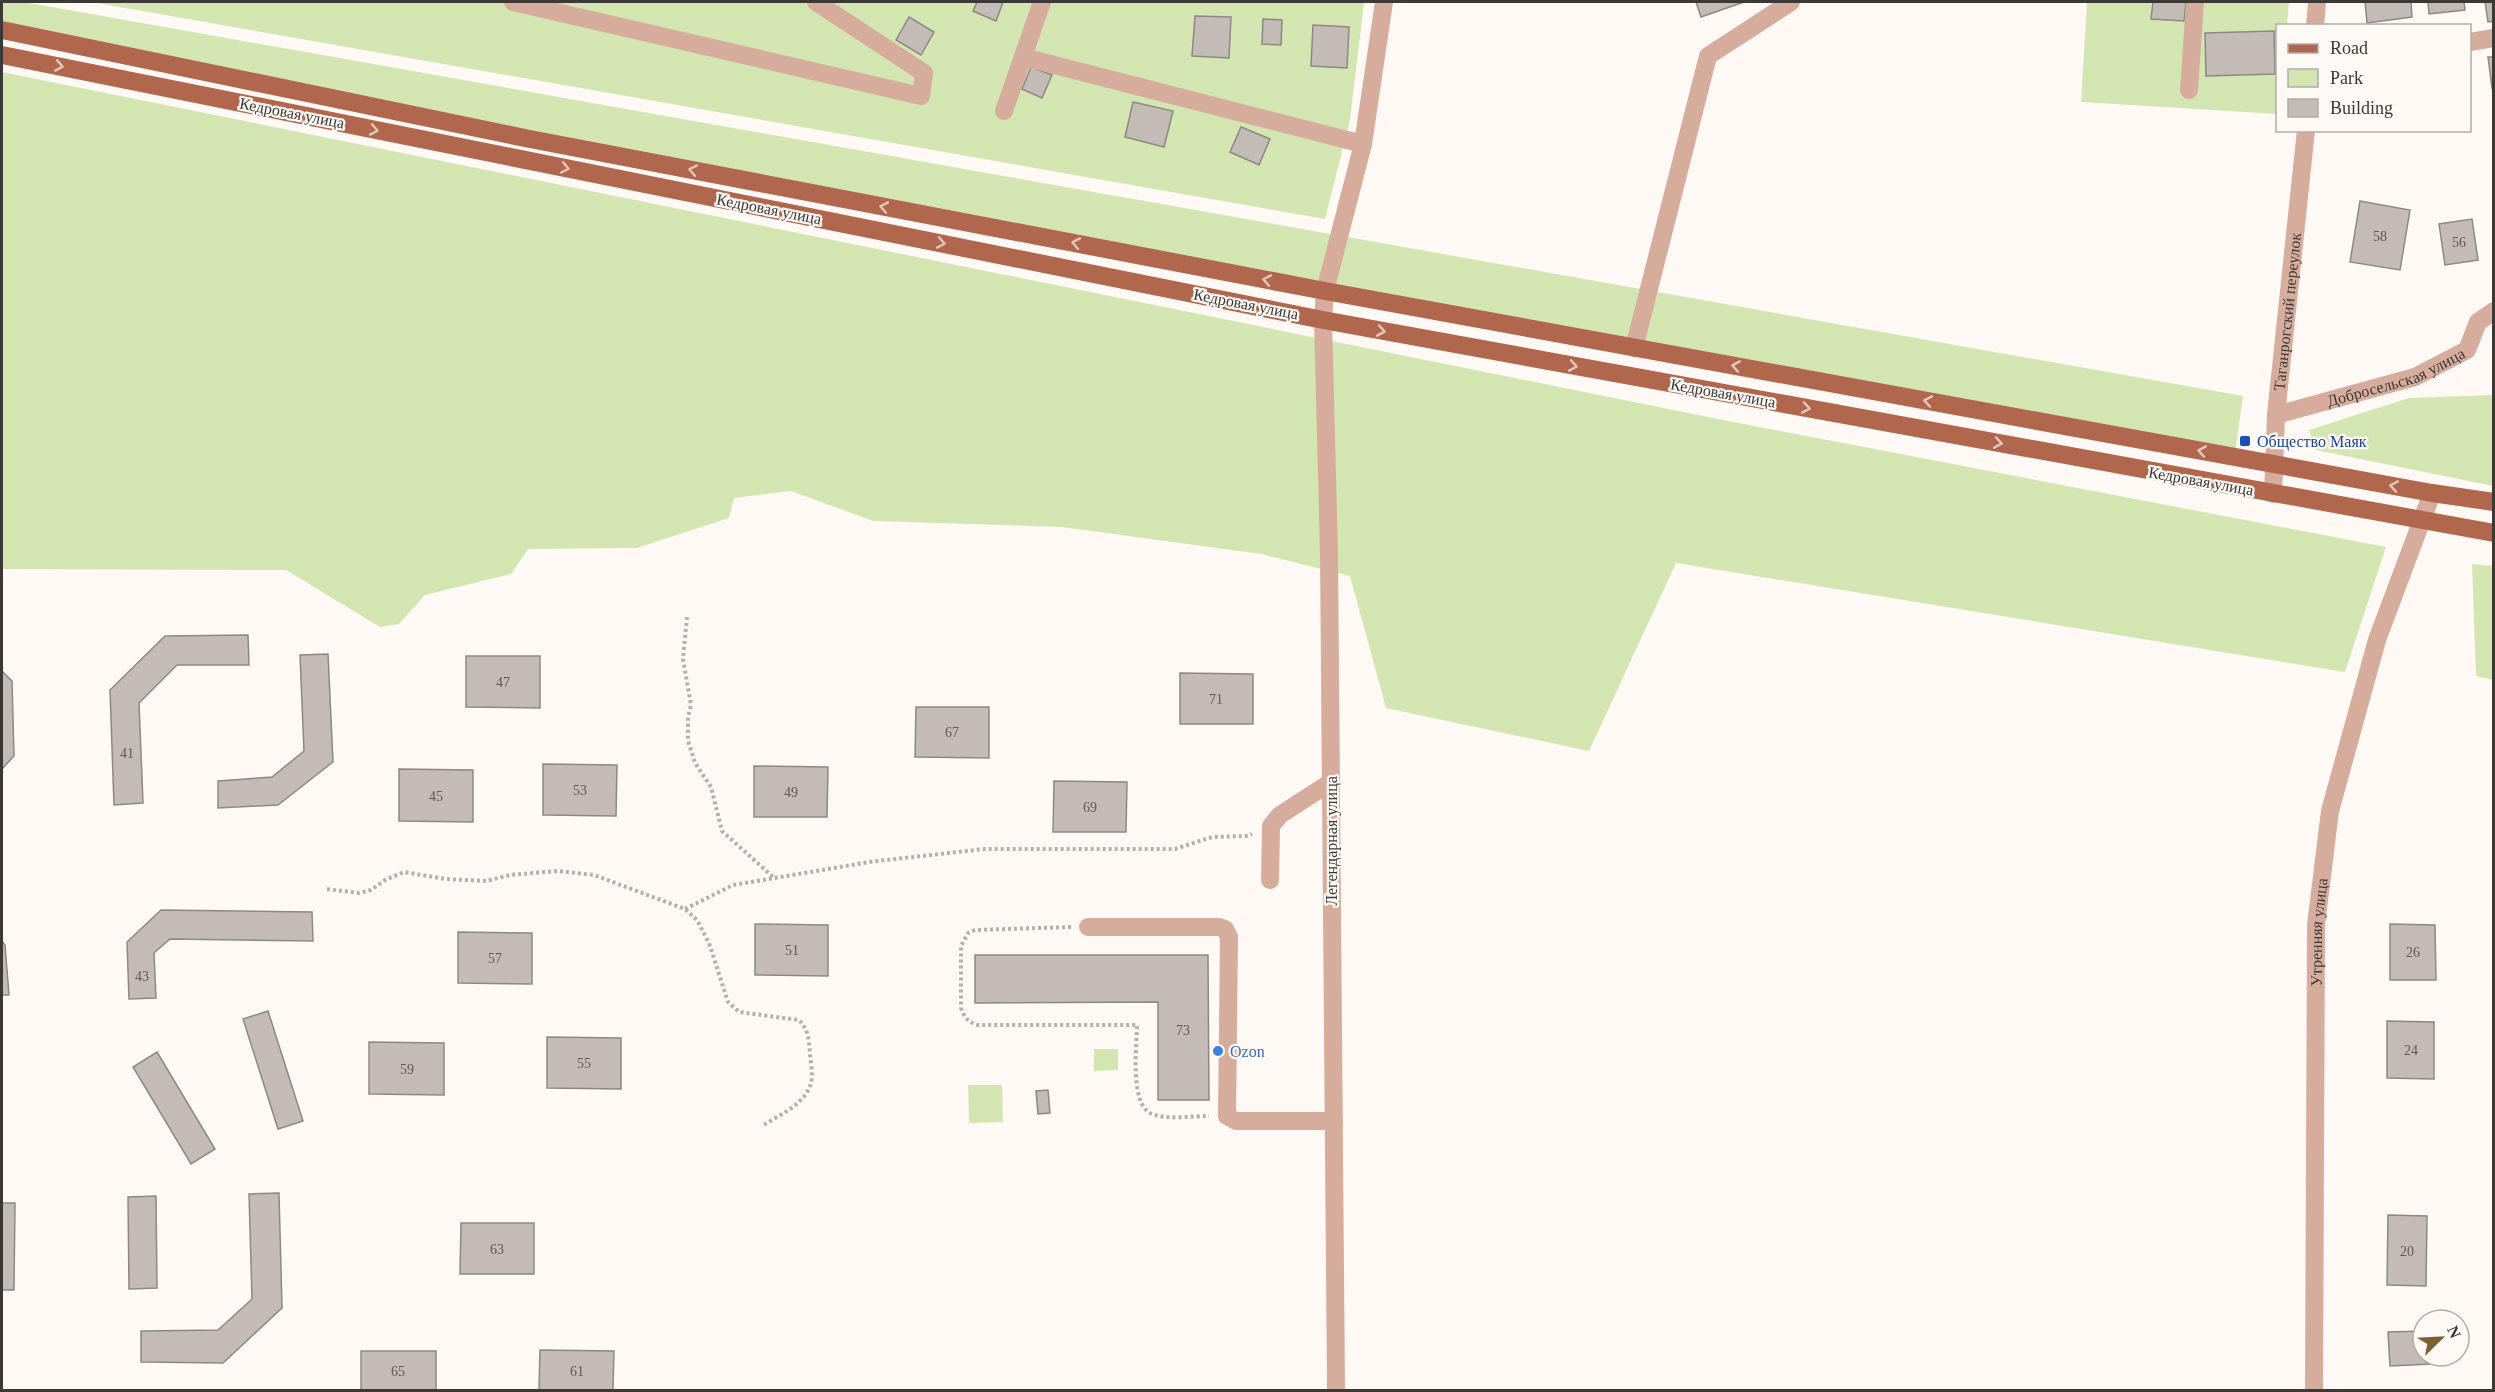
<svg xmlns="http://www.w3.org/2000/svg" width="2495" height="1392" viewBox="0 0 2495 1392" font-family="'Times New Roman',serif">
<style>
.green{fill:#d3e6b1}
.building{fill:#c3bbb5;stroke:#8f8882;stroke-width:1.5}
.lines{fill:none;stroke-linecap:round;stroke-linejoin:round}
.path{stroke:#b5b0ad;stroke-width:4;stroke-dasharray:3 3;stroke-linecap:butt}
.minor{stroke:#d6ac9d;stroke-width:18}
.major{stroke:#b1674e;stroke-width:18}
.oneway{stroke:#e4c6bb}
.transit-dot{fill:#1a4fb4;stroke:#fff9f6;stroke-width:2}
.shop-dot{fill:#3f7fe0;stroke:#fff9f6;stroke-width:2}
.labels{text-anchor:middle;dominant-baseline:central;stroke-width:4.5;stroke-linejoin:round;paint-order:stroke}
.number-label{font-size:14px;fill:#5e5956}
.street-label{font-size:16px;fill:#3c3836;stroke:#fff9f6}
.transit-label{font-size:16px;fill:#164399;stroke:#fff9f6;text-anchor:start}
.shop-label{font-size:16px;fill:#366cbe;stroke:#fff9f6;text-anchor:start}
</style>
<rect width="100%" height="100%" fill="#fff9f6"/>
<g class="green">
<polygon points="2,2 24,2 2243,396 2235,453 1268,275 2,26"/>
<polygon points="91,2 1364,2 1350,120 1325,219"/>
<polygon points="2087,2 2289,2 2287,25 2278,26 2277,114 2081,102"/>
<polygon points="2,72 1723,420 2386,547 2345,672 1676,563 1589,751 1386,708 1350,576 1261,554 1062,527 873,521 791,491 734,498 729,518 637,548 528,549 511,574 425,595 399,624 380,627 286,570 2,569"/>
<polygon points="2493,395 2493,486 2316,450 2309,430 2409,398"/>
<polygon points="2472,564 2493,566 2493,680 2476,676"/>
<polygon points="1094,1049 1118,1049 1118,1070 1094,1071"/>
<polygon points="968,1085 1002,1085 1003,1122 969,1123"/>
</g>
<g class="building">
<polygon points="977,2 1003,2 996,21 973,11"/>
<polygon points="1696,2 1744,2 1701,17"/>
<polygon points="2153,2 2186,2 2184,21 2151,19"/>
<polygon points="2365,2 2411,2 2412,17 2367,23"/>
<polygon points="2428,2 2464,2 2465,10 2429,14"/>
<polygon points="2485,2 2494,2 2494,21 2488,22"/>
<polygon points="1195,16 1231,17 1229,58 1192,56"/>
<polygon points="909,17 934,32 921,55 896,40"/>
<polygon points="1263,19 1282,20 1281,45 1262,44"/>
<polygon points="1313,25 1349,27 1347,68 1311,66"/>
<polygon points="2274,31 2275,74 2206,76 2205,33"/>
<polygon points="2488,57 2494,57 2494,87 2492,88"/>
<polygon points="1031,67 1052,75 1042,98 1022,89"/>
<polygon points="1133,102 1173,111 1164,147 1125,137"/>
<polygon points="1241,127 1270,139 1259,165 1230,152"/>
<polygon points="2360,201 2410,210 2400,270 2350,262"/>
<polygon points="2472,219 2478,260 2445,265 2439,224"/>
<polygon points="248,635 249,665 177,665 139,703 143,803 114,805 110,690 165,636"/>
<polygon points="328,654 333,762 278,805 218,808 218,781 272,777 304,751 300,655"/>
<polygon points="466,656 540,656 540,708 466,707"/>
<polygon points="2,671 12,681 14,756 2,769"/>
<polygon points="1180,673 1253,674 1253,724 1180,724"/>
<polygon points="916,707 989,707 989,758 915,757"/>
<polygon points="543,764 617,765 616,816 543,815"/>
<polygon points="754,766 828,767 827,817 754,817"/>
<polygon points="399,769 473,770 473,822 399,821"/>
<polygon points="1054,781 1127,782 1126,832 1053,832"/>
<polygon points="161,910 312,912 313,941 170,939 154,953 156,998 129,999 127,942"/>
<polygon points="755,924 828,925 828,976 755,975"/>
<polygon points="2390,924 2435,925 2436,980 2390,980"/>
<polygon points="458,932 532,933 532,984 458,983"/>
<polygon points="2,941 5,945 9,995 2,995"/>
<polygon points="975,955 1208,955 1209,1100 1158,1100 1158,1002 975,1003"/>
<polygon points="268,1011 303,1121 278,1129 243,1019"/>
<polygon points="2387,1021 2434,1022 2434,1079 2387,1078"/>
<polygon points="547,1037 621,1038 621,1089 547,1088"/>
<polygon points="369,1042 444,1043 444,1095 369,1094"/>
<polygon points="157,1052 215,1149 191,1164 133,1067"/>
<polygon points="1048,1090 1050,1113 1038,1114 1036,1091"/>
<polygon points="279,1193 282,1308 223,1363 141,1362 141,1331 218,1330 252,1299 249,1194"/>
<polygon points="156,1196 157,1288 129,1289 128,1197"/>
<polygon points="2,1203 15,1203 14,1290 2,1290"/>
<polygon points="2388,1215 2427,1216 2426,1286 2387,1285"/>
<polygon points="461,1223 534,1223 534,1274 460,1274"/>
<polygon points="2423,1331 2423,1356 2431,1356 2431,1364 2390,1366 2388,1332"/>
<polygon points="540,1350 614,1351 613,1390 539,1390"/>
<rect x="361" y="1351" width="75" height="39"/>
</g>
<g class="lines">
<g class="path">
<polyline points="687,617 683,659 691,705 688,717 688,741 695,763 711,787 722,831 773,877"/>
<path d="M327 889 359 893 371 890 385 880 404 872 445 879 486 881 510 875 558 871 594 875 685 909 697 920 709 943 728 1002 739 1012 799 1020C809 1030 809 1041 810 1055 811 1064 813 1075 811 1083 805 1105 779 1115 762 1126"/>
<polyline points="685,909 733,885 869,862 984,849 1175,849 1212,837 1248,836 1252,834"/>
<path d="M1071 927 975 930 968 933 961 946V1008C964 1017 968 1022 977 1025H1137C1137 1046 1129 1105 1152 1114 1167 1120 1192 1116 1209 1116"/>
</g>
<g class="minor">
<polyline points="513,2 921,96 924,73 816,2"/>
<polyline points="2315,26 2317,2"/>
<polyline points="2470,42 2494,38"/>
<polyline points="1023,57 1363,144"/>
<polyline points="2189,90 2195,2"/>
<polyline points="1004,111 1042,2"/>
<polyline points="1634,348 1708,56 1791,2"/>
<path id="s1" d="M2276 415 2415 377 2467 350 2478 322 2494 311"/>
<path id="s2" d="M2273 494 2276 415 2306 130"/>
<polyline points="1270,880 1271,826 1280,815 1331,782"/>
<polyline points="1088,927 1220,927 1225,929 1229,937 1227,1116 1236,1121 1334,1121"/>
<polyline points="1336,1390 1329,553 1323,320 1325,291 1363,144 1384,2"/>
<path id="s3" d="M2314 1390 2316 925 2330 811 2377 640 2432 493"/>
</g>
<g class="major">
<polyline points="2,30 530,139 1325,291 2432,493 2494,502"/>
<polyline points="2,55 1323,320 2494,533"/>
</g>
</g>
<defs><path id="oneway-chevron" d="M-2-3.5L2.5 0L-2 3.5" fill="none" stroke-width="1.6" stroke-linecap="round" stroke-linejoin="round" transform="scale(1.5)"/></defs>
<g class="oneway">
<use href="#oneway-chevron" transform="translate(59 66) rotate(11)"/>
<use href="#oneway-chevron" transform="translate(374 130) rotate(11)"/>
<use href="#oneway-chevron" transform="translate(565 168) rotate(11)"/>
<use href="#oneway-chevron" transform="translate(693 170) rotate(-169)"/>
<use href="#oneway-chevron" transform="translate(884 207) rotate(-169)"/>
<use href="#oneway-chevron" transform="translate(941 243) rotate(11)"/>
<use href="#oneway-chevron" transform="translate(1076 243) rotate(-169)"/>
<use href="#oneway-chevron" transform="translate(1267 280) rotate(-169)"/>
<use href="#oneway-chevron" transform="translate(1381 331) rotate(10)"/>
<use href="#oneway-chevron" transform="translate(1573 366) rotate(10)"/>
<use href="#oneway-chevron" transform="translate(1736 366) rotate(-170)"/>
<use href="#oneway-chevron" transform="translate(1928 401) rotate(-170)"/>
<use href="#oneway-chevron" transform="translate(1806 408) rotate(10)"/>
<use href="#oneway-chevron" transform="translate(1998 443) rotate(10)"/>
<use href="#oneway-chevron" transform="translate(2202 451) rotate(-170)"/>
<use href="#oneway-chevron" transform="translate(2394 486) rotate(-170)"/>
</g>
<rect class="transit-dot" x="2239" y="435" width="12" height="12" rx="3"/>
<circle class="shop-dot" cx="1218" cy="1051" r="6"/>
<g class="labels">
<g class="number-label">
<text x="2380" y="236">58</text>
<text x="2459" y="242">56</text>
<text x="503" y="682">47</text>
<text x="1216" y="699">71</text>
<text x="952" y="732">67</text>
<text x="127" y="753">41</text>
<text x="580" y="790">53</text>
<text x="791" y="792">49</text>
<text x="436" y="796">45</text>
<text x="1090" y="807">69</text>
<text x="792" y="950">51</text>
<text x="2413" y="952">26</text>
<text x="495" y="958">57</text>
<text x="142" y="976">43</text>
<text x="1183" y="1030">73</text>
<text x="2411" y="1050">24</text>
<text x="584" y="1063">55</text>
<text x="407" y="1069">59</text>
<text x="497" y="1249">63</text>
<text x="2407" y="1251">20</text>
<text x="398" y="1371">65</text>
<text x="577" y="1371">61</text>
</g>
<g class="street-label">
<text transform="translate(292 113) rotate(11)">Кедровая улица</text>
<text transform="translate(769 209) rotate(11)">Кедровая улица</text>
<text transform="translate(1246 304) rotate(11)">Кедровая улица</text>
<text stroke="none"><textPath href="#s2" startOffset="183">Таганрогский переулок</textPath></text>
<text stroke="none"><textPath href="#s1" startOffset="126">Добросельская улица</textPath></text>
<text transform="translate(1723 393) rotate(10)">Кедровая улица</text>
<text transform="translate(2201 481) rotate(10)">Кедровая улица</text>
<text transform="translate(1331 841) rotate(-90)">Легендарная улица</text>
<text stroke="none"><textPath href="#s3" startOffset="458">Утренняя улица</textPath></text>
</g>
<g class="transit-label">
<text x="2257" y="441">Общество Маяк</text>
</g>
<g class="shop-label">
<text x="1230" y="1051">Ozon</text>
</g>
</g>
<rect width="2495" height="1392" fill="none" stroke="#3c3836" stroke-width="6"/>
<rect x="2276" y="24" width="195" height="108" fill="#fff9f6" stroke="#b1aca9" stroke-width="1.5"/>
<rect x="2288" y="44" width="30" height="9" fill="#b1674e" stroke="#b1aca9" stroke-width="1.5"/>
<text x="2330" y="54" font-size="18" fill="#3c3836">Road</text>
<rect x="2288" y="69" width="30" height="18" fill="#d3e6b1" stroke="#b1aca9" stroke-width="1.5"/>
<text x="2330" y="84" font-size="18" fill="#3c3836">Park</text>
<rect x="2288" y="99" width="30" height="18" fill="#c3bbb5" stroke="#b1aca9" stroke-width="1.5"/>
<text x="2330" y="114" font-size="18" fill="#3c3836">Building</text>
<g transform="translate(2441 1338) rotate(66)"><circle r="28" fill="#fff9f6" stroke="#b1aca9" stroke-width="1.5"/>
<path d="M0-4.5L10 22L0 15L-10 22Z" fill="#7c5f32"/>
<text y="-9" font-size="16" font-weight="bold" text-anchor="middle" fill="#3c3836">N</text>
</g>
</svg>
